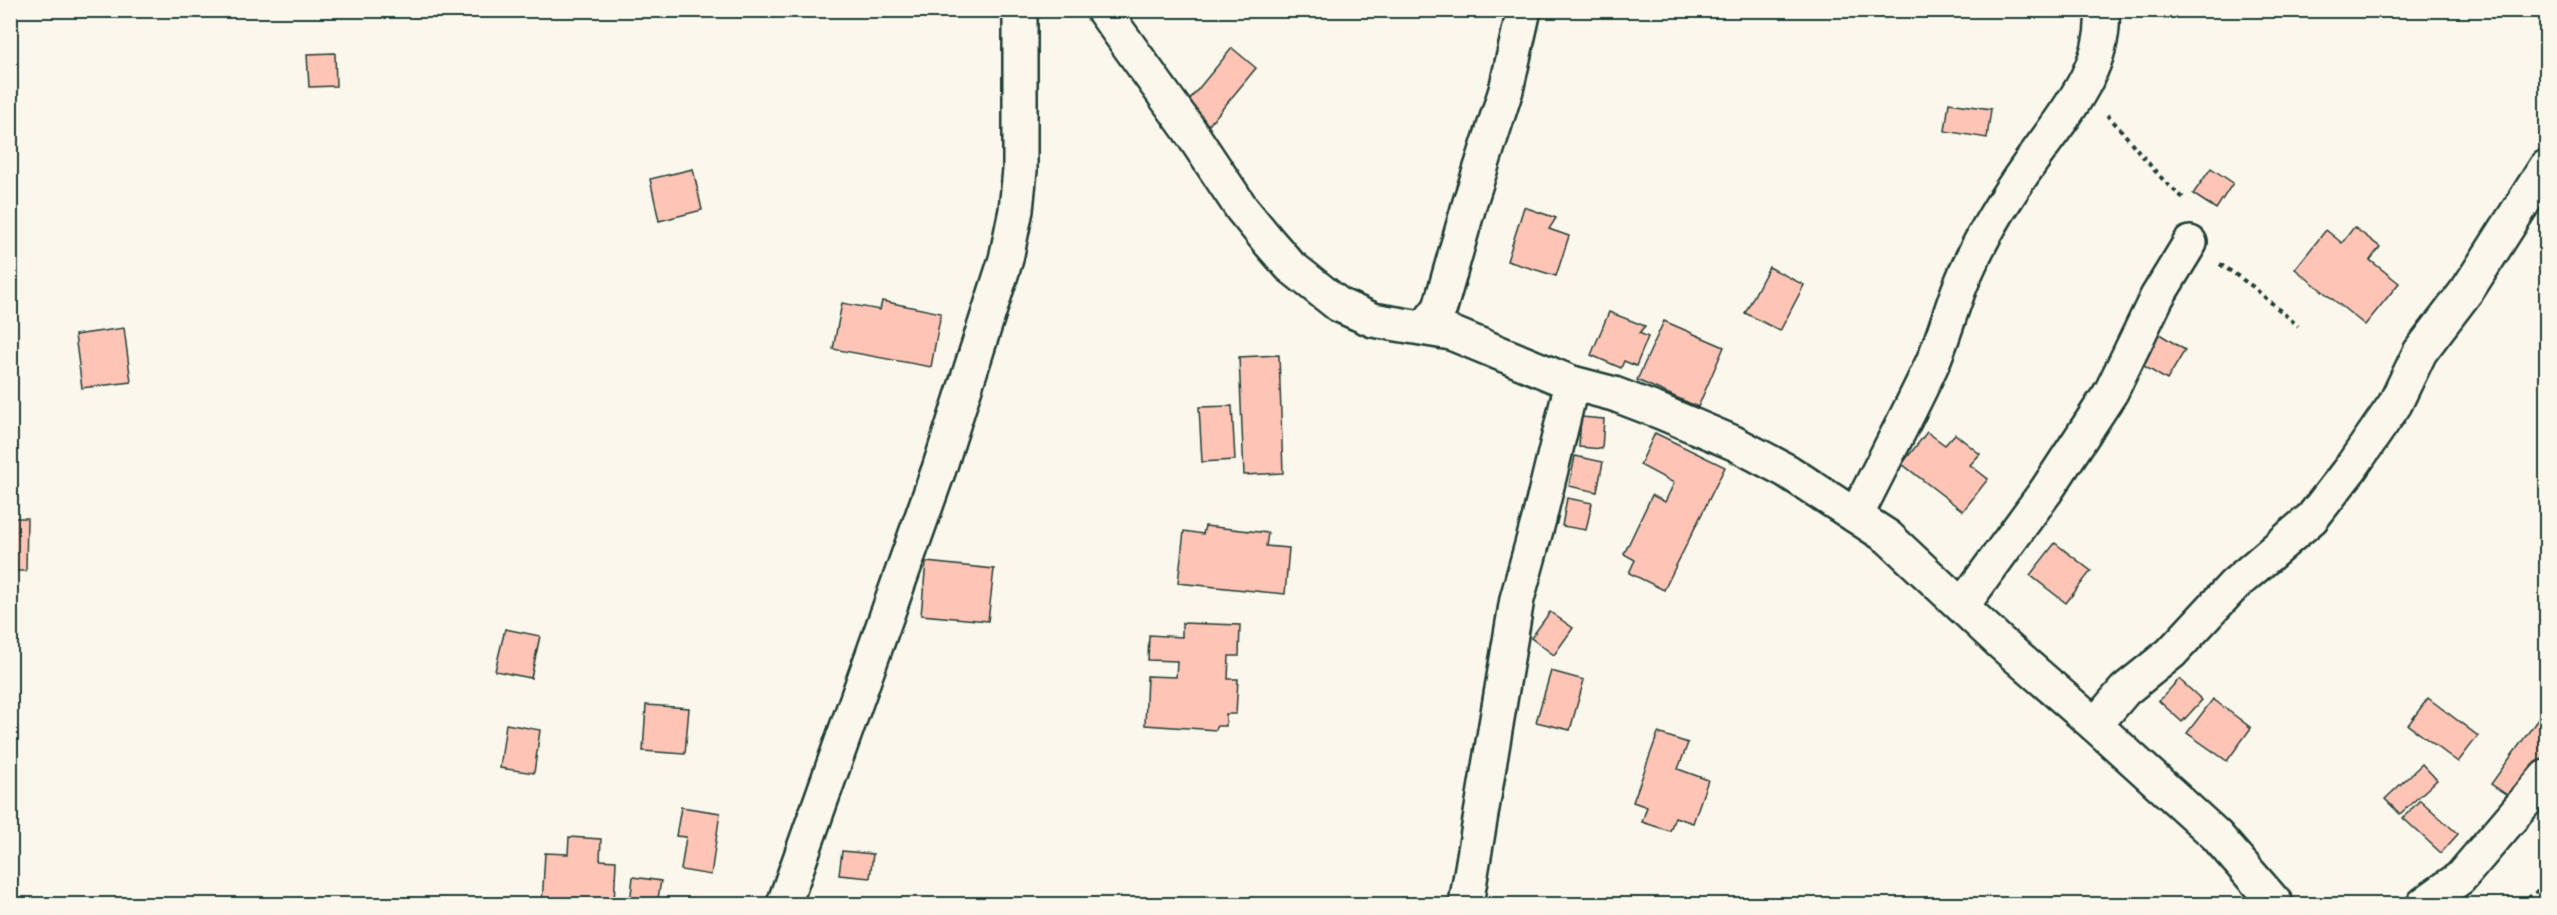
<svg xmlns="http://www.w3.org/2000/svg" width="2557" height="915" viewBox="0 0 2557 915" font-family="Mynerve,sans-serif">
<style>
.building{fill:#fec4b6;stroke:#1f3d34;stroke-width:1.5}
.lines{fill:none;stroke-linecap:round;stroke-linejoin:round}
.minor-casing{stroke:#1f3d34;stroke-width:38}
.path{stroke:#1f3d34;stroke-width:4;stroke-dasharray:4.5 4.5;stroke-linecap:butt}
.minor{stroke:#fbf7ec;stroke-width:33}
</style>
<rect width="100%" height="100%" fill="#fbf7ec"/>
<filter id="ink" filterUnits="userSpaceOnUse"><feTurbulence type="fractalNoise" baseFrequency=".0167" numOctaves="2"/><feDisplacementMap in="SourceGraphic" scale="12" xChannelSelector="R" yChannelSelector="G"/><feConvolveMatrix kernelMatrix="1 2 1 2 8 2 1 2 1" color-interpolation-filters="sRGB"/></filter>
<g filter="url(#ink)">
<g class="building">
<polygon points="1232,48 1256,68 1209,125 1185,105"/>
<polygon points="335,53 336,86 309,87 307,54"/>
<polygon points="1949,103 1991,109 1987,138 1945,131"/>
<polygon points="2211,168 2233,183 2216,209 2193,194"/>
<polygon points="693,169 702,210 659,221 650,179"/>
<polygon points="1524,207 1556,218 1549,229 1569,236 1556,276 1507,261"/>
<polygon points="2354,227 2380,247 2370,260 2399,283 2365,325 2295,269 2326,230 2342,243"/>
<polygon points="1769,267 1804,285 1780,331 1745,313"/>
<polygon points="882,301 941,313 931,367 833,349 842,303 880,310"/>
<polygon points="1609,312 1645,326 1639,333 1648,337 1636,366 1624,361 1621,368 1591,355"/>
<polygon points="1664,321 1724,347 1698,407 1637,380"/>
<polygon points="124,328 131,382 82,388 75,335"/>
<polygon points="2153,330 2185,350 2167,380 2134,360"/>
<polygon points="1279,355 1283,473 1244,475 1239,357"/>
<polygon points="1232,406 1235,460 1202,462 1199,407"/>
<polygon points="1581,417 1604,419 1602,449 1579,447"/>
<polygon points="1927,432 1945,445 1955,434 1980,454 1970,465 1988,479 1963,511 1902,464"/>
<polygon points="1655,433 1725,467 1664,590 1629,573 1635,560 1624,554 1652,495 1665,502 1674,483 1640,465"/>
<polygon points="1575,456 1603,462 1597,492 1569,486"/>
<polygon points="1567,498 1592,503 1586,530 1562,526"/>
<polygon points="10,518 27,518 26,571 10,571"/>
<polygon points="1205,526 1268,533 1266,546 1289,548 1285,594 1178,583 1184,531 1203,534"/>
<polygon points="2546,534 2546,551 2538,545"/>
<polygon points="2055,543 2091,571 2066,603 2030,575"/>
<polygon points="926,562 994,569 988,621 921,615"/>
<polygon points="1550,612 1573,628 1554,655 1531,638"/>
<polygon points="1182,623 1240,625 1239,656 1229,656 1228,679 1238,679 1236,714 1226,714 1226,726 1217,726 1216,730 1145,725 1147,676 1176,677 1177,661 1148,660 1149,635 1182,637"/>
<polygon points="505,629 540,636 531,678 495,671"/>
<polygon points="1551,671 1584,680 1570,730 1536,722"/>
<polygon points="2179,679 2202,700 2182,722 2159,701"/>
<polygon points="2428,698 2478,736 2458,762 2408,725"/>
<polygon points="2213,699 2251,728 2227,761 2187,733"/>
<polygon points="646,705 689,708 685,754 643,751"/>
<polygon points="2541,715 2546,718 2546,758 2516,801 2491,784"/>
<polygon points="506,724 540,730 534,773 500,768"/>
<polygon points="1658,733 1688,743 1678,769 1708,780 1693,823 1675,817 1670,831 1642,822 1647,807 1633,802"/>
<polygon points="2422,764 2437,780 2400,814 2385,799"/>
<polygon points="2420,800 2458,834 2441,853 2403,818"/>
<polygon points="681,807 720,813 711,875 681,870 686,837 676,836"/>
<polygon points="569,837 601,839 600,860 616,861 614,904 542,904 545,853 568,854"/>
<polygon points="842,851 873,854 870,878 839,875"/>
<polygon points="633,877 661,881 657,904 630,903"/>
</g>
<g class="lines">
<defs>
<g id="minor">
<polyline points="1103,10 1188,128 1242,209 1269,242 1290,266 1339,305 1373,320 1451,333 1572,383 1614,394 1661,412 1734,443 1787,471 1888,537 2001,643 2095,725 2216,835 2276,904"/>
<polyline points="1425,327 1440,308 1470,202 1506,90 1524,10"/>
<path d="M1856 516C1881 465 1908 416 1931 366 1943 340 1950 311 1961 284 1978 241 2003 201 2030 163 2062 117 2107 69 2102 10"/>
<polyline points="1962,606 2046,491 2111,392 2157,297 2190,243"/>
<polyline points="2095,725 2125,690 2171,653 2234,585 2312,518 2350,469 2395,404 2420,352 2468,289 2546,167"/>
<polyline points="784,904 939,469 1006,259 1016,210 1020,170 1020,10"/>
<polyline points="1466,904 1517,599 1539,519 1572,383"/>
<polyline points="2424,904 2460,878 2546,777"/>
</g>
</defs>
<use href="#minor" class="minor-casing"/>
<g class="path">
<path d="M2107 115C2134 142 2154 176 2185 199"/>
<polyline points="2220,264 2252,286 2298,326"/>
<polyline points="2521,904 2546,884"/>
</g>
<use href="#minor" class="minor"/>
</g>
</g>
<rect width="2557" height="915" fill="none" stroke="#fbf7ec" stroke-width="36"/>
<rect x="18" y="18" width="2521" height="879" fill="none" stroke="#1f3d34" stroke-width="2" filter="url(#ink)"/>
</svg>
